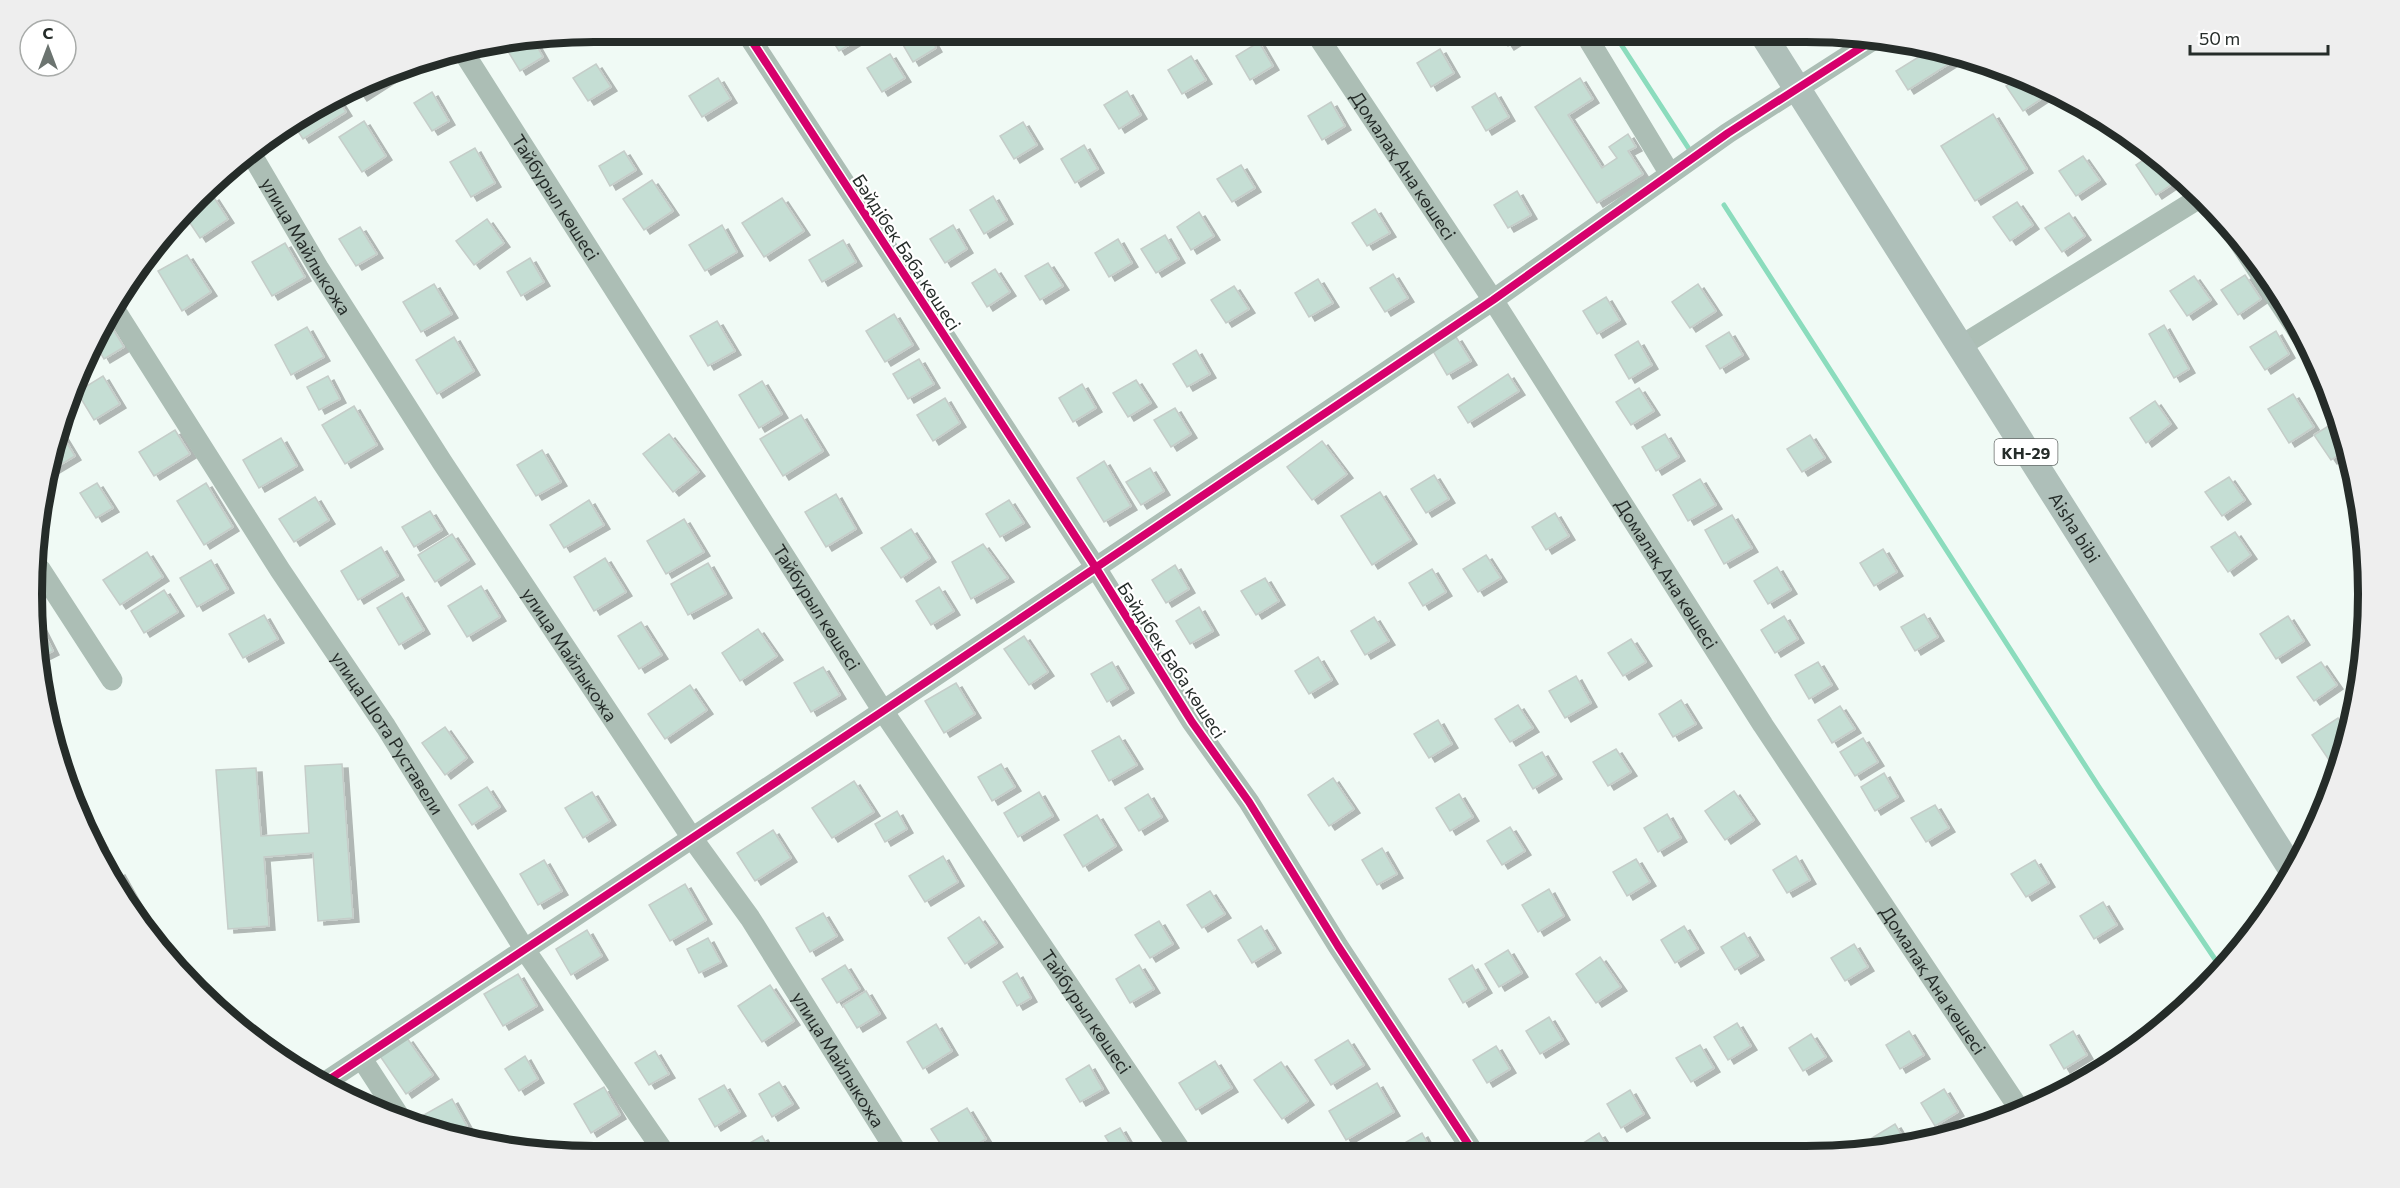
<svg xmlns="http://www.w3.org/2000/svg" width="2400" height="1188" viewBox="0 0 2400 1188" font-family="Commissioner,sans-serif">
<style>
.lines{fill:none;stroke-linecap:round;stroke-linejoin:round}
.stream{stroke:#8bdcbd;stroke-width:5}
.building{fill:#c5ded4;stroke:#c5cdc9;stroke-width:1.5;filter:url(#shadow)}
.minor{stroke:#acbeb5;stroke-width:21}
.major{stroke:#aebfb9;stroke-width:27}
.cycleway-casing{stroke:#fff;stroke-width:11}
.cycleway{stroke:#d6006c;stroke-width:8}
.labels{text-anchor:middle;dominant-baseline:central;stroke-width:4.5;stroke-linejoin:round;paint-order:stroke}
.shield{fill:#fff;stroke:#666b69;stroke-width:1.5}
.shield-label{font-size:16px;font-weight:bold;fill:#252c29}
.street-label{font-size:18px;fill:#252c29;stroke:#fff}
.rim{fill:none;stroke:#252c29;stroke-width:8}
</style>
<defs>
<filter id="shadow"><feDropShadow dx="6" dy="4" stdDeviation="0" flood-color="#0004"/></filter>
</defs>
<rect width="100%" height="100%" fill="#f0faf5"/>
<g class="lines">
<g class="stream">
<polyline points="1613,32 1691,152"/>
<polyline points="1724,205 2099,787 2223,971"/>
</g>
</g>
<g class="building">
<polygon points="827,32 859,32 862,37 839,51"/>
<polygon points="909,32 927,32 936,48 913,62 899,38"/>
<polygon points="1499,32 1530,32 1508,46"/>
<polygon points="534,41 543,57 520,71 506,48"/>
<polygon points="1259,42 1273,66 1250,80 1236,56"/>
<polygon points="1933,48 1951,51 1958,53 1960,57 1908,90 1896,71"/>
<polygon points="1440,49 1454,73 1431,87 1417,63"/>
<polygon points="890,54 905,78 882,92 867,68"/>
<polygon points="1191,56 1206,80 1182,94 1168,70"/>
<polygon points="596,64 611,87 588,101 573,78"/>
<polygon points="390,74 392,77 361,97 357,91"/>
<polygon points="2021,77 2039,84 2047,95 2023,111 2006,86"/>
<polygon points="718,78 731,99 702,117 689,96"/>
<polygon points="1580,78 1593,99 1568,115 1602,168 1617,158 1609,147 1628,134 1636,147 1628,151 1643,174 1597,203 1535,107"/>
<polygon points="2046,86 2054,89 2066,96 2057,102"/>
<polygon points="1127,91 1141,115 1119,129 1104,105"/>
<polygon points="432,92 449,121 432,131 414,103"/>
<polygon points="1495,93 1509,117 1486,131 1472,107"/>
<polygon points="339,101 346,112 303,139 294,125"/>
<polygon points="1331,102 1345,126 1322,140 1308,116"/>
<polygon points="1993,114 2027,169 1975,201 1941,146"/>
<polygon points="364,121 386,156 362,172 339,137"/>
<polygon points="1023,122 1037,145 1014,159 1000,136"/>
<polygon points="1084,145 1098,169 1075,183 1061,159"/>
<polygon points="475,148 495,183 471,197 450,162"/>
<polygon points="624,151 636,170 610,186 599,166"/>
<polygon points="2154,153 2180,179 2156,195 2136,165"/>
<polygon points="2083,156 2100,180 2076,196 2059,171"/>
<polygon points="1241,165 1255,188 1232,202 1217,179"/>
<polygon points="652,180 673,211 644,230 623,199"/>
<polygon points="1517,191 1531,215 1508,228 1494,205"/>
<polygon points="213,196 228,219 200,238 186,217 195,208"/>
<polygon points="993,196 1007,220 984,234 970,210"/>
<polygon points="782,198 804,231 764,257 742,223"/>
<polygon points="2017,202 2033,225 2010,241 1993,217"/>
<polygon points="1375,209 1390,233 1367,246 1352,223"/>
<polygon points="1199,212 1214,236 1191,250 1177,227"/>
<polygon points="2069,213 2085,236 2062,252 2045,228"/>
<polygon points="487,219 504,243 474,265 456,241"/>
<polygon points="722,225 737,252 705,271 689,245"/>
<polygon points="953,225 967,249 945,263 930,239"/>
<polygon points="360,227 377,254 356,266 339,239"/>
<polygon points="1165,235 1179,259 1156,273 1141,249"/>
<polygon points="1118,239 1132,263 1109,277 1095,253"/>
<polygon points="843,240 856,262 822,282 809,260"/>
<polygon points="285,243 305,277 272,296 252,262"/>
<polygon points="187,255 211,292 182,311 158,271"/>
<polygon points="530,258 544,282 521,296 507,272"/>
<polygon points="1048,263 1063,286 1040,300 1025,276"/>
<polygon points="995,269 1010,292 987,307 972,283"/>
<polygon points="1393,274 1408,298 1385,312 1370,288"/>
<polygon points="2245,275 2261,299 2238,315 2221,290"/>
<polygon points="2194,276 2211,300 2187,316 2170,291"/>
<polygon points="1318,279 1333,303 1309,317 1295,293"/>
<polygon points="434,284 452,314 421,332 403,302"/>
<polygon points="1698,284 1716,311 1690,328 1672,302"/>
<polygon points="1234,286 1249,309 1226,323 1211,300"/>
<polygon points="1606,297 1620,320 1597,334 1583,311"/>
<polygon points="894,314 913,345 885,362 866,331"/>
<polygon points="717,321 735,351 708,366 690,336"/>
<polygon points="110,324 124,347 104,359 94,342 100,330"/>
<polygon points="2164,325 2189,369 2174,378 2149,334"/>
<polygon points="307,327 324,357 291,375 275,345"/>
<polygon points="2276,331 2289,354 2265,370 2250,347"/>
<polygon points="1729,332 1743,355 1720,369 1706,346"/>
<polygon points="454,337 474,371 437,394 416,360"/>
<polygon points="1456,337 1471,361 1447,375 1433,351"/>
<polygon points="1638,341 1652,365 1629,379 1615,355"/>
<polygon points="1196,350 1210,374 1187,387 1173,364"/>
<polygon points="919,359 934,384 908,399 893,374"/>
<polygon points="1508,374 1519,391 1468,423 1458,407"/>
<polygon points="103,376 120,404 94,420 77,392"/>
<polygon points="328,376 340,399 319,410 307,387"/>
<polygon points="1136,380 1151,403 1128,417 1113,393"/>
<polygon points="762,381 782,414 759,428 739,395"/>
<polygon points="1082,384 1096,408 1073,422 1059,398"/>
<polygon points="1639,388 1654,411 1631,425 1616,402"/>
<polygon points="2293,394 2314,427 2289,443 2268,409"/>
<polygon points="945,398 960,423 933,441 917,415"/>
<polygon points="2155,401 2171,424 2146,443 2130,418"/>
<polygon points="354,406 377,445 345,464 322,425"/>
<polygon points="1175,408 1191,434 1171,447 1154,420"/>
<polygon points="801,415 823,451 783,476 760,439"/>
<polygon points="2338,420 2342,426 2347,449 2331,460 2314,435"/>
<polygon points="175,430 190,454 154,476 139,452"/>
<polygon points="61,433 75,456 45,474 57,435"/>
<polygon points="669,434 699,472 673,492 643,454"/>
<polygon points="1665,434 1679,457 1656,471 1642,447"/>
<polygon points="1810,435 1825,458 1802,472 1787,449"/>
<polygon points="281,438 297,466 259,488 243,460"/>
<polygon points="1322,441 1347,474 1312,500 1287,467"/>
<polygon points="542,450 561,482 536,496 517,465"/>
<polygon points="1104,461 1131,506 1104,522 1077,478"/>
<polygon points="1150,468 1164,491 1141,505 1126,482"/>
<polygon points="1434,475 1449,499 1426,513 1411,489"/>
<polygon points="2229,477 2245,500 2222,516 2205,492"/>
<polygon points="2354,478 2360,503 2346,483"/>
<polygon points="1700,479 1716,505 1688,521 1673,495"/>
<polygon points="97,483 113,508 96,518 80,493"/>
<polygon points="206,483 233,527 204,545 177,501"/>
<polygon points="1380,492 1411,540 1372,565 1341,516"/>
<polygon points="836,494 856,529 826,547 805,512"/>
<polygon points="315,497 329,520 294,542 279,519"/>
<polygon points="589,500 604,525 564,548 550,525"/>
<polygon points="1009,500 1024,523 1000,537 986,514"/>
<polygon points="430,511 442,530 414,547 402,527"/>
<polygon points="1555,513 1569,536 1546,550 1532,527"/>
<polygon points="1732,515 1752,548 1724,564 1705,530"/>
<polygon points="684,519 704,552 666,574 647,541"/>
<polygon points="911,529 930,558 901,578 881,548"/>
<polygon points="2235,532 2251,555 2228,572 2211,547"/>
<polygon points="452,534 469,560 435,582 418,555"/>
<polygon points="983,544 1008,578 971,599 952,562"/>
<polygon points="381,547 398,576 358,600 341,571"/>
<polygon points="1883,549 1897,572 1874,586 1860,563"/>
<polygon points="147,552 163,577 120,605 103,580"/>
<polygon points="1486,555 1501,578 1478,592 1463,569"/>
<polygon points="605,558 626,592 594,611 574,577"/>
<polygon points="211,560 228,589 197,607 180,578"/>
<polygon points="708,563 726,594 688,615 671,584"/>
<polygon points="1175,565 1189,589 1166,603 1152,580"/>
<polygon points="1777,567 1791,590 1768,604 1754,581"/>
<polygon points="1432,569 1446,592 1423,606 1409,583"/>
<polygon points="1265,578 1279,601 1256,615 1241,591"/>
<polygon points="481,586 500,617 467,637 448,606"/>
<polygon points="939,587 954,611 931,625 916,601"/>
<polygon points="164,590 178,612 144,633 131,611"/>
<polygon points="402,593 424,630 399,645 377,608"/>
<polygon points="1199,607 1213,631 1190,644 1176,621"/>
<polygon points="1924,614 1938,637 1915,651 1901,627"/>
<polygon points="264,615 278,639 243,658 229,634"/>
<polygon points="1784,616 1798,639 1775,653 1761,630"/>
<polygon points="2288,616 2304,641 2276,659 2260,634"/>
<polygon points="1374,617 1389,641 1365,655 1351,631"/>
<polygon points="38,621 53,651 37,659"/>
<polygon points="641,622 662,655 639,669 618,636"/>
<polygon points="758,629 777,656 740,681 722,653"/>
<polygon points="1024,636 1048,672 1029,685 1004,649"/>
<polygon points="1631,639 1646,662 1623,676 1608,653"/>
<polygon points="1318,657 1332,680 1309,694 1295,671"/>
<polygon points="1112,662 1128,689 1107,702 1091,674"/>
<polygon points="1818,662 1832,685 1809,699 1795,675"/>
<polygon points="2321,662 2337,685 2314,701 2297,677"/>
<polygon points="823,667 840,695 811,712 794,683"/>
<polygon points="1576,676 1591,703 1565,718 1549,691"/>
<polygon points="956,683 975,714 944,733 925,701"/>
<polygon points="690,685 707,710 665,739 648,714"/>
<polygon points="1681,700 1696,724 1673,737 1659,714"/>
<polygon points="1518,705 1533,728 1510,742 1495,719"/>
<polygon points="1840,706 1855,729 1832,743 1818,720"/>
<polygon points="2338,718 2350,736 2349,739 2346,749 2329,760 2312,735"/>
<polygon points="1438,720 1452,744 1429,758 1414,734"/>
<polygon points="445,727 467,758 445,775 422,743"/>
<polygon points="1119,736 1137,765 1109,781 1092,751"/>
<polygon points="1863,738 1878,762 1855,776 1840,752"/>
<polygon points="1616,749 1631,772 1608,786 1593,762"/>
<polygon points="1542,752 1556,775 1533,789 1519,765"/>
<polygon points="342,764 353,918 318,921 313,853 264,857 269,926 228,929 216,770 256,768 261,836 309,833 305,766"/>
<polygon points="1001,764 1015,787 992,801 978,777"/>
<polygon points="1884,773 1898,797 1875,811 1861,787"/>
<polygon points="1333,778 1354,809 1329,826 1308,795"/>
<polygon points="854,781 874,812 832,838 812,808"/>
<polygon points="487,787 500,807 472,825 459,805"/>
<polygon points="1734,791 1754,820 1725,840 1705,811"/>
<polygon points="592,792 610,821 583,838 565,808"/>
<polygon points="1039,792 1053,816 1018,837 1004,813"/>
<polygon points="1148,794 1162,817 1139,831 1125,808"/>
<polygon points="1459,794 1473,817 1450,831 1436,808"/>
<polygon points="1935,805 1949,828 1926,842 1911,818"/>
<polygon points="83,811 102,844 94,849 89,842 80,812"/>
<polygon points="897,811 907,829 885,842 875,824"/>
<polygon points="1667,814 1681,838 1658,852 1644,828"/>
<polygon points="1097,815 1116,846 1083,867 1064,835"/>
<polygon points="1510,827 1525,851 1502,865 1487,841"/>
<polygon points="773,830 791,858 755,881 737,853"/>
<polygon points="1382,848 1397,874 1377,885 1362,860"/>
<polygon points="943,856 958,882 925,902 909,876"/>
<polygon points="1796,856 1810,880 1787,893 1773,870"/>
<polygon points="1636,859 1650,882 1627,896 1613,872"/>
<polygon points="544,860 562,891 538,905 520,874"/>
<polygon points="2035,860 2049,883 2026,897 2011,874"/>
<polygon points="119,871 141,910 139,912 112,875"/>
<polygon points="685,884 706,920 670,941 649,905"/>
<polygon points="1549,889 1564,916 1538,932 1522,905"/>
<polygon points="1210,891 1225,914 1202,928 1187,905"/>
<polygon points="2103,902 2117,925 2094,939 2080,916"/>
<polygon points="823,913 837,936 810,952 796,928"/>
<polygon points="979,917 997,943 965,964 948,938"/>
<polygon points="1159,921 1173,944 1150,958 1135,935"/>
<polygon points="1261,926 1275,949 1252,963 1238,940"/>
<polygon points="1684,926 1698,949 1675,963 1661,940"/>
<polygon points="587,930 602,956 571,975 556,949"/>
<polygon points="1744,933 1758,956 1735,970 1721,947"/>
<polygon points="708,938 721,962 699,973 687,949"/>
<polygon points="1854,944 1868,967 1845,981 1831,958"/>
<polygon points="1508,950 1522,973 1499,987 1485,964"/>
<polygon points="1600,957 1621,987 1596,1003 1576,974"/>
<polygon points="845,965 860,989 837,1003 822,979"/>
<polygon points="1139,965 1154,989 1130,1003 1116,979"/>
<polygon points="1472,965 1486,989 1463,1003 1449,979"/>
<polygon points="1017,973 1031,998 1017,1006 1003,982"/>
<polygon points="518,974 537,1006 503,1026 484,994"/>
<polygon points="770,985 794,1021 762,1042 738,1006"/>
<polygon points="866,991 880,1014 857,1028 843,1005"/>
<polygon points="1549,1017 1563,1040 1540,1054 1526,1031"/>
<polygon points="1737,1023 1751,1046 1728,1060 1714,1037"/>
<polygon points="936,1024 952,1051 923,1069 907,1042"/>
<polygon points="1909,1031 1924,1055 1900,1069 1886,1045"/>
<polygon points="2073,1031 2087,1055 2064,1069 2050,1045"/>
<polygon points="1811,1034 1826,1057 1803,1071 1789,1048"/>
<polygon points="407,1038 433,1075 406,1094 380,1056"/>
<polygon points="1348,1040 1364,1065 1331,1085 1315,1060"/>
<polygon points="1700,1045 1714,1068 1691,1082 1676,1058"/>
<polygon points="1496,1046 1510,1069 1487,1083 1473,1060"/>
<polygon points="655,1051 669,1074 649,1085 635,1063"/>
<polygon points="525,1056 538,1079 519,1091 505,1069"/>
<polygon points="1215,1061 1232,1088 1196,1110 1179,1083"/>
<polygon points="1281,1062 1308,1101 1282,1119 1254,1080"/>
<polygon points="1089,1065 1103,1089 1080,1102 1066,1079"/>
<polygon points="779,1082 793,1104 772,1117 759,1094"/>
<polygon points="1377,1083 1394,1112 1346,1140 1329,1111"/>
<polygon points="724,1085 740,1112 715,1127 699,1099"/>
<polygon points="604,1087 620,1115 591,1133 574,1104"/>
<polygon points="1944,1089 1958,1112 1935,1126 1921,1103"/>
<polygon points="1630,1090 1644,1114 1621,1128 1607,1104"/>
<polygon points="452,1099 467,1126 448,1137 430,1130 422,1116"/>
<polygon points="967,1108 986,1139 960,1154 947,1154 931,1129"/>
<polygon points="1895,1124 1907,1144 1880,1151 1872,1138"/>
<polygon points="1120,1128 1133,1150 1127,1154 1116,1154 1105,1136"/>
<polygon points="1422,1133 1433,1153 1396,1153 1394,1149"/>
<polygon points="1599,1133 1611,1152 1580,1153 1577,1147"/>
<polygon points="762,1136 773,1155 733,1155 732,1153"/>
<polygon points="644,1143 651,1155 623,1155"/>
</g>
<g class="lines">
<g class="minor">
<polyline points="746,32 1096,568 1192,722 1249,802 1338,946 1474,1153"/>
<path id="s1" d="M1315 32 1493 300 1763 725 2022 1113"/>
<polyline points="1584,32 1670,174"/>
<path id="s2" d="M464 53 883 711 1183 1154"/>
<path id="s3" d="M249 150 319 269 442 462 692 838 750 918 898 1154"/>
<polyline points="2224,219 2308,346"/>
<path id="s4" d="M113 307 280 570 386 727 525 950 666 1155"/>
<polyline points="1959,347 2201,197"/>
<polyline points="40,569 112,680"/>
<polyline points="362,1059 401,1119"/>
<polyline points="324,1083 883,711 1493,300 1728,133 1876,38"/>
</g>
<path class="major" id="s5" d="M1762 33 2292 870"/>
<defs>
<g id="cycleway">
<polyline points="746,32 1096,568 1192,722 1249,802 1338,946 1474,1153"/>
<polyline points="324,1083 883,711 1493,300 1728,133 1876,38"/>
</g>
</defs>
<use href="#cycleway" class="cycleway-casing"/>
<use href="#cycleway" class="cycleway"/>
</g>
<g class="labels">
<rect class="shield" x="1994.5" y="439" width="63" height="26" rx="4.5"/>
<g class="shield-label">
<text x="2026" y="452">КН-29</text>
</g>
<g class="street-label">
<text stroke="none"><textPath href="#s1" startOffset="160">Домалақ Ана көшесі</textPath></text>
<text stroke="none"><textPath href="#s2" startOffset="171">Тайбурыл көшесі</textPath></text>
<text stroke="none"><textPath href="#s3" startOffset="112">улица Майлыкожа</textPath></text>
<text transform="translate(907 252) rotate(57)">Бәйдібек Баба көшесі</text>
<text stroke="none"><textPath href="#s5" startOffset="585">Aisha bibi</textPath></text>
<text stroke="none"><textPath href="#s1" startOffset="646">Домалақ Ана көшесі</textPath></text>
<text stroke="none"><textPath href="#s2" startOffset="657">Тайбурыл көшесі</textPath></text>
<text stroke="none"><textPath href="#s3" startOffset="598">улица Майлыкожа</textPath></text>
<text transform="translate(1172 660) rotate(57)">Бәйдібек Баба көшесі</text>
<text stroke="none"><textPath href="#s4" startOffset="507">улица Шота Руставели</textPath></text>
<text stroke="none"><textPath href="#s1" startOffset="1132">Домалақ Ана көшесі</textPath></text>
<text stroke="none"><textPath href="#s2" startOffset="1143">Тайбурыл көшесі</textPath></text>
<text stroke="none"><textPath href="#s3" startOffset="1084">улица Майлыкожа</textPath></text>
</g>
</g>
<path d="M0 0H2400V1188H0ZM594 42H1806A552 552 0 0 1 2358 594V594A552 552 0 0 1 1806 1146H594A552 552 0 0 1 42 594V594A552 552 0 0 1 594 42Z" fill="#eee" fill-rule="evenodd"/>
<path class="rim" d="M594 42H1806A552 552 0 0 1 2358 594V594A552 552 0 0 1 1806 1146H594A552 552 0 0 1 42 594V594A552 552 0 0 1 594 42Z"/>
<g transform="translate(48 48)"><circle r="28" fill="#ffffff" stroke="#a8aba9" stroke-width="1.5"/>
<path d="M0-4.5L10 22L0 15L-10 22Z" fill="#6c7470"/>
<text y="-9" font-size="16" font-weight="bold" text-anchor="middle" fill="#252c29">С</text>
</g>
<path d="M2190 45v9h138v-9" fill="none" stroke="#252c29" stroke-width="3"/>
<text x="2199" y="45" font-size="18" fill="#252c29" stroke="#ffffff" stroke-width="4.5" paint-order="stroke">50 m</text>
</svg>
